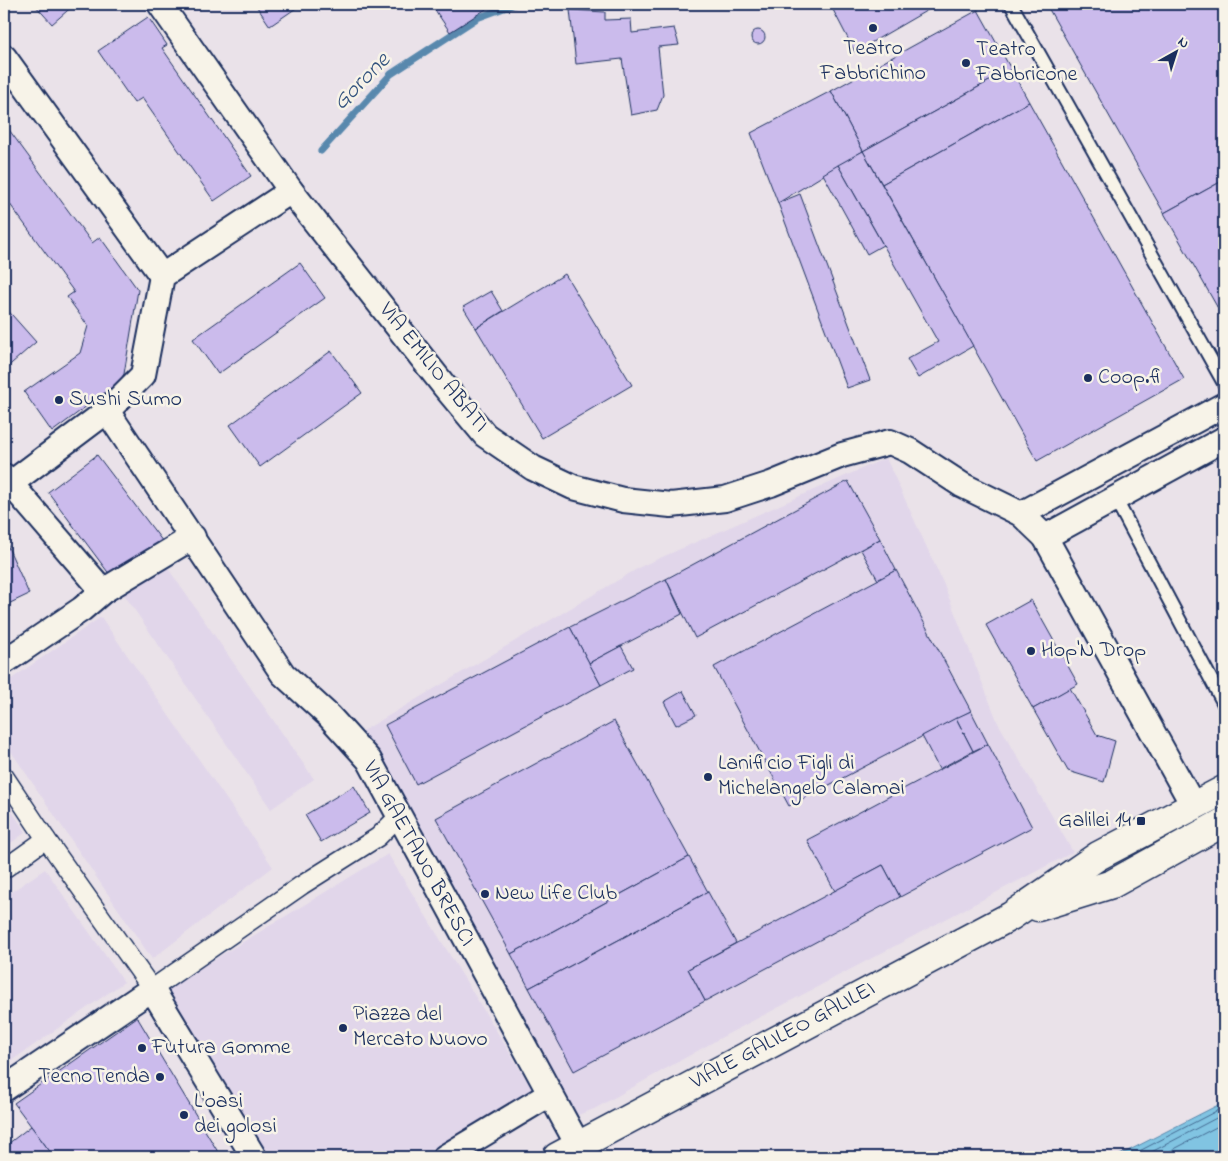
<svg xmlns="http://www.w3.org/2000/svg" width="1228" height="1161" viewBox="0 0 1228 1161" font-family="'Indie Flower',sans-serif">
<style>
.built{fill:#e1d6ea}
.water{fill:#81c4e2;stroke:#5888ad}
.lines{fill:none;stroke-linecap:round;stroke-linejoin:round}
.shore{stroke:#446b93;stroke-width:1}
.stream{stroke:#5888ad;stroke-width:7}
.building{fill:#cbbbec;stroke:#1b2f5e}
.service-casing{stroke:#1b2f5e;stroke-width:16}
.pedestrian-casing{stroke:#1b2f5e;stroke-width:21}
.minor-casing{stroke:#1b2f5e;stroke-width:28}
.tertiary-casing{stroke:#1b2f5e;stroke-width:31}
.service{stroke:#f7f3e8;stroke-width:12}
.pedestrian{stroke:#f7f3e8;stroke-width:18}
.minor{stroke:#f7f3e8;stroke-width:24}
.tertiary{stroke:#f7f3e8;stroke-width:28}
.poi-dot{fill:#1b2f5e;stroke:#f7f3e8;stroke-width:2}
.labels{text-anchor:middle;dominant-baseline:central;stroke-width:5;stroke-linejoin:round;paint-order:stroke}
.poi-label{font-size:22px;fill:#1b2f5e;stroke:#f7f3e8;text-anchor:start}
.street-label{font-size:22px;fill:#1b2f5e;stroke:#f7f3e8}
.water-label{font-size:24px;font-style:italic;fill:#34547f;stroke:#f7f3e8}
</style>
<rect width="100%" height="100%" fill="#eae2e9"/>
<filter id="ink" filterUnits="userSpaceOnUse"><feTurbulence type="fractalNoise" baseFrequency=".02" numOctaves="2"/><feDisplacementMap in="SourceGraphic" scale="10" xChannelSelector="R" yChannelSelector="G"/><feConvolveMatrix kernelMatrix="1 2 1 2 8 2 1 2 1" color-interpolation-filters="sRGB"/></filter>
<g filter="url(#ink)">
<g class="built">
<polygon points="886,458 944,585 998,723 1073,852 724,1036 594,1109 578,1115 361,732 642,566"/>
<polygon points="165,564 314,779 271,809 123,593"/>
<polygon points="101,617 273,867 152,959 4,741 4,684"/>
<polygon points="4,800 26,832 4,848"/>
<polygon points="388,854 532,1089 420,1157 270,1157 167,988"/>
<polygon points="45,869 124,982 4,1066 4,897"/>
</g>
<polygon class="water" points="1224,1102 1224,1157 1116,1157"/>
<g class="lines">
<g class="shore">
<polyline points="1128,1157 1224,1107"/>
<polyline points="1142,1157 1224,1114"/>
<polyline points="1159,1157 1224,1123"/>
</g>
<polyline class="stream" points="321,151 391,74 477,18 515,4"/>
</g>
<g class="building">
<polygon points="34,4 75,4 52,24"/>
<polygon points="255,4 302,4 270,26"/>
<polygon points="431,4 494,4 450,32"/>
<polygon points="830,4 938,4 855,52"/>
<polygon points="1046,4 1224,4 1224,180 1164,213"/>
<polygon points="570,10 605,12 605,20 631,19 632,33 674,28 679,45 658,47 663,95 657,110 631,115 622,59 576,64"/>
<polygon points="978,10 1011,69 863,151 831,91"/>
<polygon points="148,17 167,45 162,48 251,176 214,201 142,98 134,103 98,51"/>
<circle cx="758" cy="37" r="7"/>
<polygon points="1011,69 1029,102 882,184 863,151"/>
<polygon points="831,91 863,151 778,203 751,133"/>
<polygon points="1029,102 1184,379 1037,461 882,184"/>
<polygon points="4,123 92,243 100,237 138,290 124,374 119,382 52,432 24,392 80,353 88,326 67,297 74,292 4,196"/>
<polygon points="863,151 973,346 918,378 907,359 938,342 838,165"/>
<polygon points="838,165 883,245 867,254 823,174"/>
<polygon points="1224,180 1224,319 1164,213"/>
<polygon points="800,194 870,380 847,388 778,203"/>
<polygon points="300,263 325,298 218,374 193,339"/>
<polygon points="565,274 632,385 542,438 476,328"/>
<polygon points="491,291 503,311 476,328 463,307"/>
<polygon points="4,306 36,342 4,370"/>
<polygon points="331,351 362,393 260,467 230,425"/>
<polygon points="97,455 163,542 113,579 48,492"/>
<polygon points="848,481 880,539 695,638 666,579"/>
<polygon points="4,538 29,594 4,606"/>
<polygon points="880,539 896,570 878,580 861,550"/>
<polygon points="896,570 971,711 789,806 714,667"/>
<polygon points="666,579 682,614 589,663 570,627"/>
<polygon points="1031,600 1078,684 1033,709 986,625"/>
<polygon points="570,627 601,685 416,784 385,725"/>
<polygon points="621,646 633,668 601,685 589,663"/>
<polygon points="1070,688 1097,735 1115,741 1104,782 1068,771 1033,709"/>
<polygon points="683,691 696,715 676,725 664,702"/>
<polygon points="971,711 988,744 973,751 956,718"/>
<polygon points="956,718 973,751 939,769 922,736"/>
<polygon points="614,721 689,857 511,954 436,818"/>
<polygon points="988,744 1032,827 900,897 883,865 835,891 807,840"/>
<polygon points="354,786 370,813 321,842 305,815"/>
<polygon points="689,857 708,892 529,988 511,954"/>
<polygon points="883,865 900,897 705,1001 688,969"/>
<polygon points="708,892 736,943 688,969 705,1001 574,1071 529,988"/>
<polygon points="137,1017 221,1157 54,1157 14,1103"/>
<polygon points="31,1126 54,1157 11,1157 4,1147"/>
</g>
<g class="lines">
<defs>
<g id="service">
<polyline points="1011,4 1224,383"/>
<polyline points="1115,498 1224,704"/>
</g>
<g id="pedestrian">
<polyline points="4,776 46,839 152,989 302,885 378,837 398,817"/>
<polyline points="4,869 46,839"/>
</g>
<g id="minor">
<polyline points="160,4 291,191 445,387 485,435 533,468 573,487 623,500 671,505 725,499 771,484 842,455 890,442 910,451 962,485 1021,514 1045,537 1194,807"/>
<polyline points="4,57 162,276"/>
<polyline points="107,411 283,674 329,716 369,760 578,1145"/>
<polyline points="4,476 103,591"/>
<polyline points="10,484 107,411 143,375 162,276 291,191"/>
<polyline points="1021,514 1224,405"/>
<polyline points="1045,537 1224,439"/>
<polyline points="4,662 82,609 103,591 193,537"/>
<polyline points="4,1089 152,989 254,1157"/>
<polyline points="445,1157 550,1094"/>
</g>
<g id="tertiary">
<polyline points="1038,907 1112,884 1224,822"/>
<polyline points="557,1157 1011,916 1098,856 1224,790"/>
</g>
</defs>
<use href="#service" class="service-casing"/>
<use href="#pedestrian" class="pedestrian-casing"/>
<use href="#minor" class="minor-casing"/>
<use href="#tertiary" class="tertiary-casing"/>
<use href="#service" class="service"/>
<use href="#pedestrian" class="pedestrian"/>
<use href="#minor" class="minor"/>
<use href="#tertiary" class="tertiary"/>
</g>
</g>
<g class="poi-dot">
<circle cx="873" cy="28" r="5"/>
<circle cx="966" cy="63" r="5"/>
<circle cx="1088" cy="378" r="5"/>
<circle cx="59" cy="400" r="5"/>
<circle cx="1031" cy="651" r="5"/>
<circle cx="708" cy="777" r="5"/>
<rect x="1136" y="816" width="10" height="10" rx="2.5"/>
<circle cx="485" cy="894" r="5"/>
<circle cx="343" cy="1028" r="5"/>
<circle cx="142" cy="1048" r="5"/>
<circle cx="160" cy="1077" r="5"/>
<circle cx="184" cy="1115" r="5"/>
</g>
<g class="labels">
<g class="poi-label">
<text x="873" y="49" text-anchor="middle">Teatro<tspan x="873" dy="25">Fabbrichino</tspan></text>
<text x="976" y="50">Teatro<tspan x="976" dy="25">Fabbricone</tspan></text>
<text x="1098" y="378">Coop.fi</text>
<text x="69" y="400">Sushi Sumo</text>
<text x="1041" y="651">Hop'N Drop</text>
<text x="718" y="764">Lanificio Figli di<tspan x="718" dy="25">Michelangelo Calamai</tspan></text>
<text x="1131" y="821" text-anchor="end">Galilei 14</text>
<text x="495" y="894">New Life Club</text>
<text x="353" y="1015">Piazza del<tspan x="353" dy="25">Mercato Nuovo</tspan></text>
<text x="152" y="1048">Futura Gomme</text>
<text x="150" y="1077" text-anchor="end">TecnoTenda</text>
<text x="194" y="1102">L'oasi<tspan x="194" dy="25">dei golosi</tspan></text>
</g>
<g class="street-label">
<text transform="translate(433 368) rotate(51)">VIA EMILIO ABATI</text>
<text transform="translate(418 854) rotate(61)">VIA GAETANO BRESCI</text>
<text transform="translate(783 1036) rotate(-28)">VIALE GALILEO GALILEI</text>
</g>
<g class="water-label">
<text transform="translate(362 82) rotate(-45)">Gorone</text>
</g>
</g>
<rect width="1228" height="1161" fill="none" stroke="#f7f3e8" stroke-width="20"/>
<rect x="10" y="10" width="1208" height="1141" fill="none" stroke="#1b2f5e" stroke-width="2" filter="url(#ink)"/>
<g transform="translate(1176 52) rotate(39)" stroke="#f7f3e8" stroke-width="4" paint-order="stroke">
<path d="M0-4L9 19L0 12L-9 19Z" fill="#1b2f5e"/>
<text y="-8" font-size="14" font-weight="bold" text-anchor="middle" fill="#1b2f5e">N</text>
</g>
</svg>
